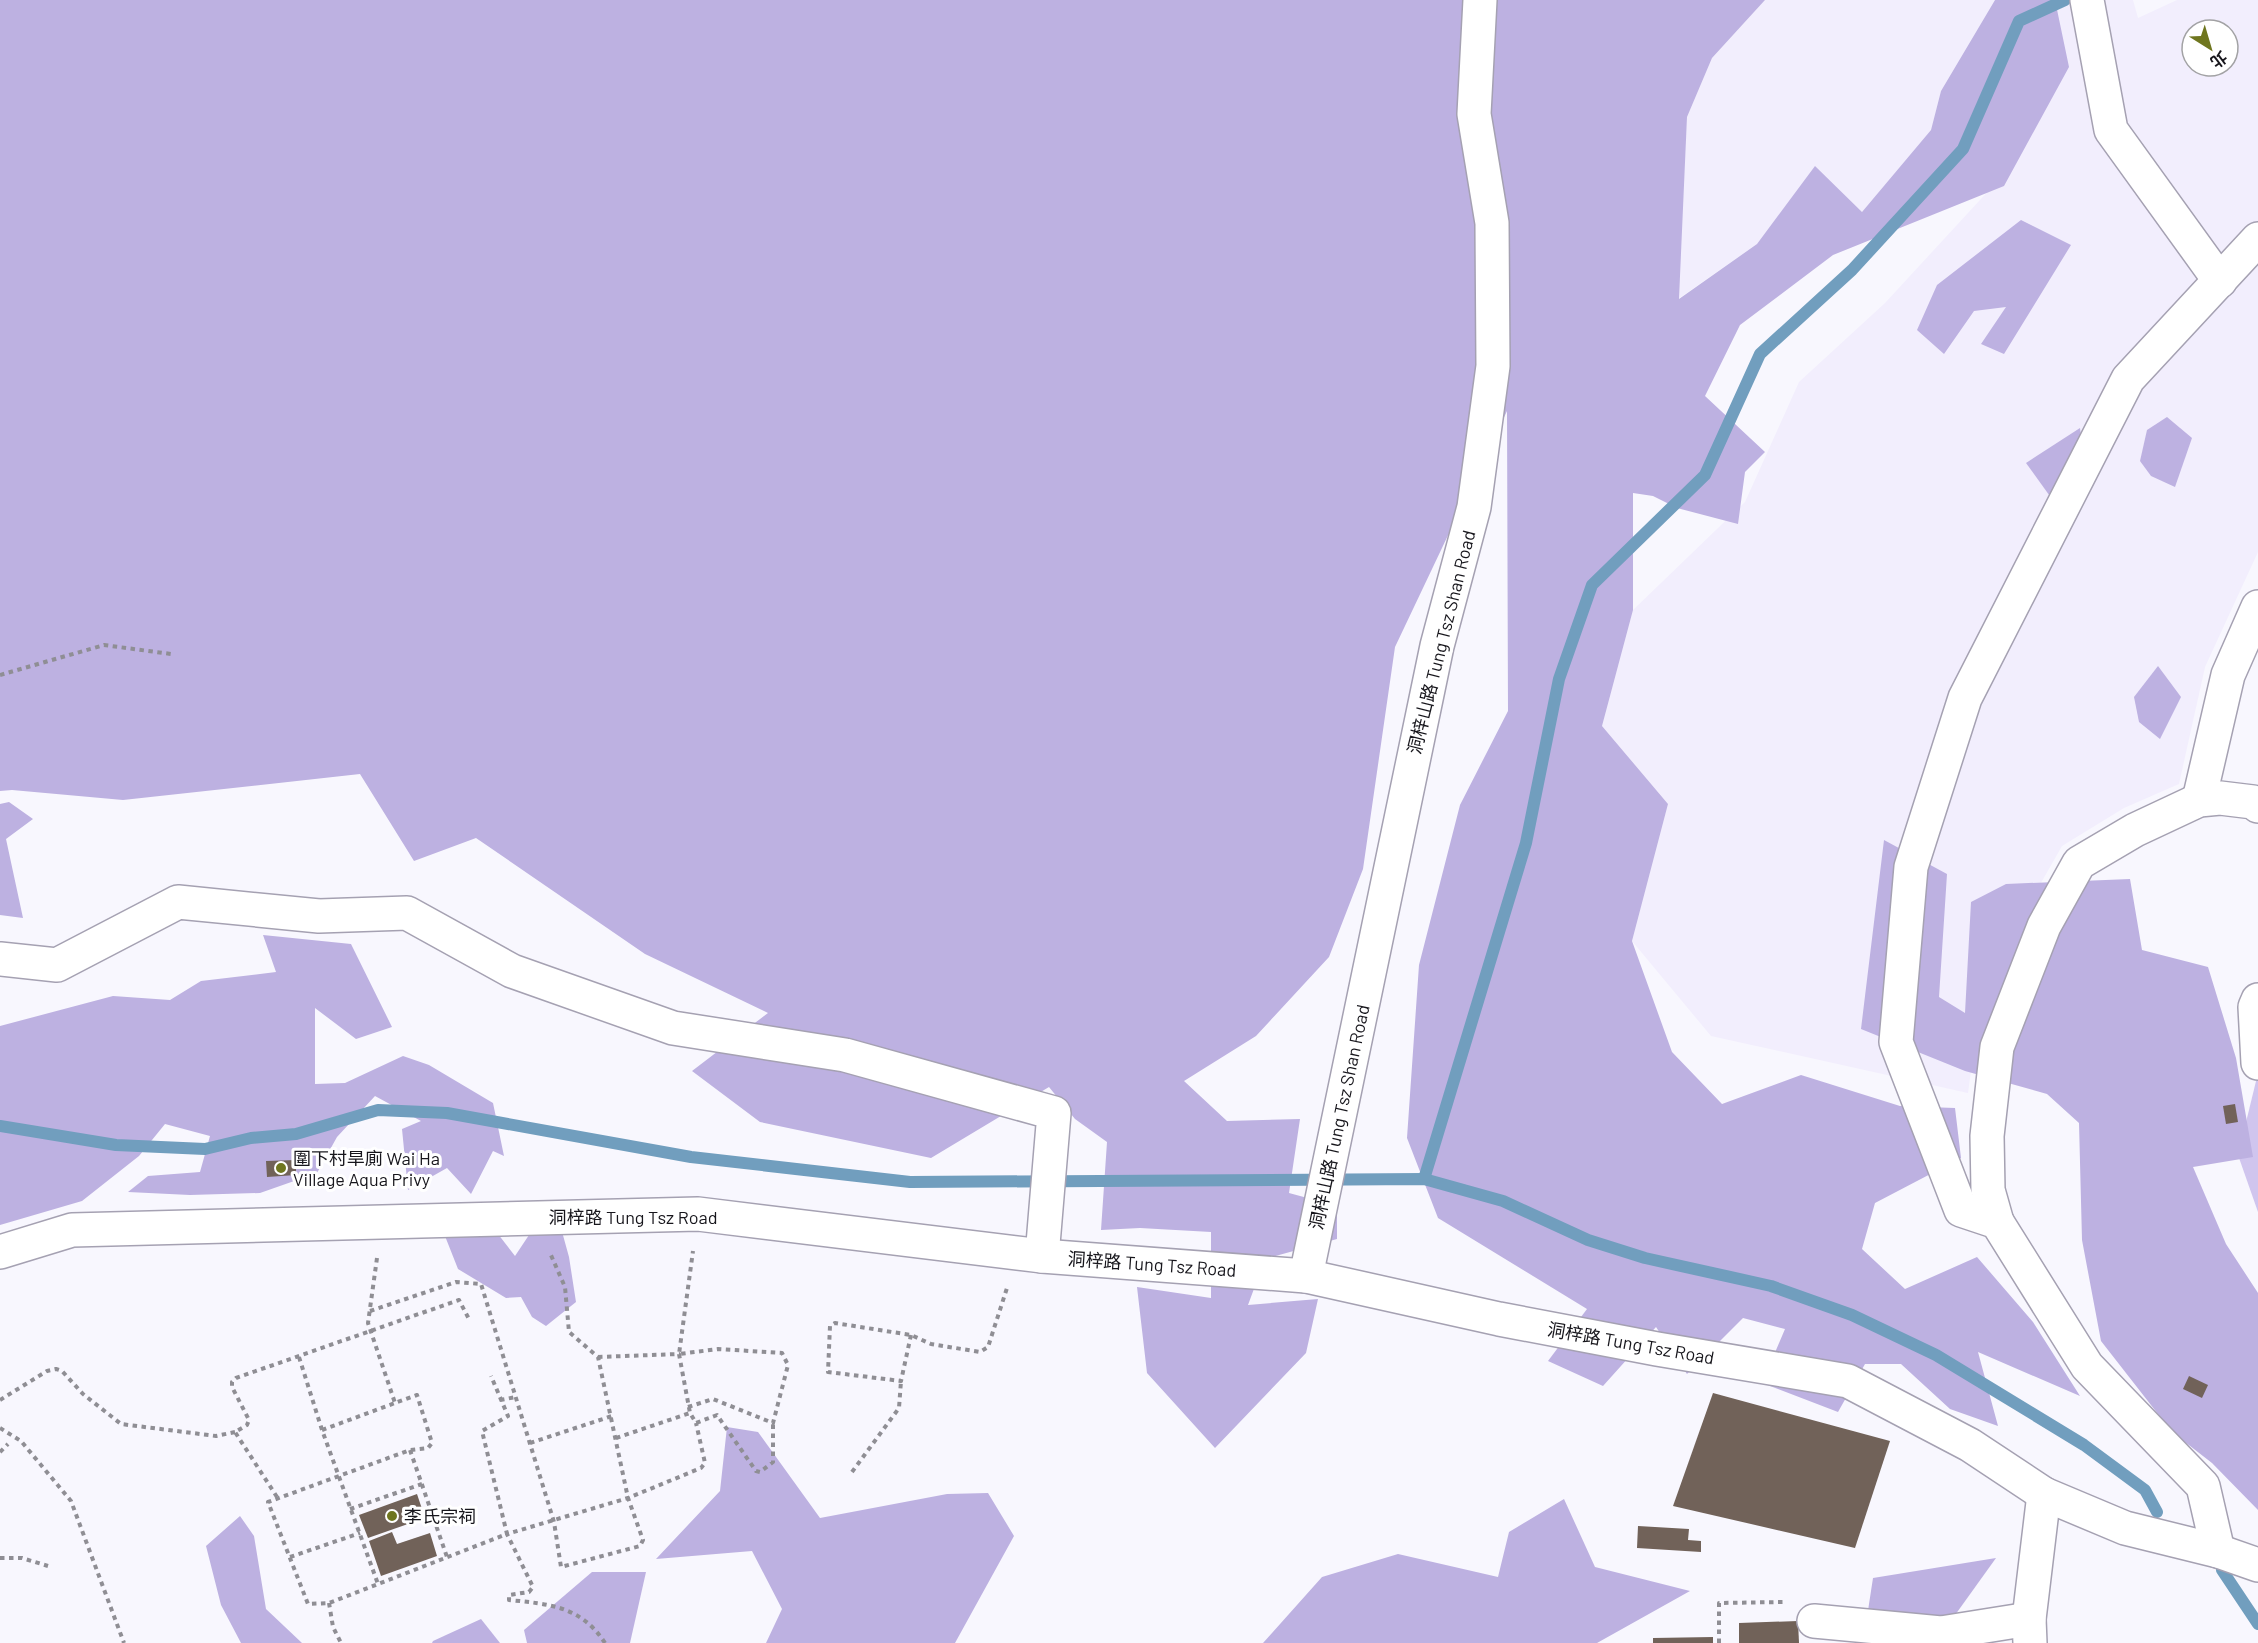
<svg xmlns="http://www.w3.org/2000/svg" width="2258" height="1643" viewBox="0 0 2258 1643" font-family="Barlow,'Noto Sans TC',sans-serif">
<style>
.built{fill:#f2eefd;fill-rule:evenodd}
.green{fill:#d0c5ee}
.forest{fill:#bdb1e1}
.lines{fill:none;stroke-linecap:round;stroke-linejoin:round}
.stream{stroke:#719ebe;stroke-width:12}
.building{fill:#716259}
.minor-casing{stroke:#a5a1b2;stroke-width:36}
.path{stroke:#8f8e94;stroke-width:4;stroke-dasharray:4.5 4.5;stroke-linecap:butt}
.minor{stroke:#fff;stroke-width:33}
.poi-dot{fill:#6f761f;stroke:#fff;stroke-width:2}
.labels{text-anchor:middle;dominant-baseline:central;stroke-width:6;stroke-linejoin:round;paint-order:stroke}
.street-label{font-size:18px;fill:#17161c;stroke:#fff}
.poi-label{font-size:18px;fill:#17161c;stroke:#fff;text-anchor:start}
</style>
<rect width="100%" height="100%" fill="#f8f7fe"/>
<g class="built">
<polygon points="1765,0 1995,0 1941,91 1931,130 1862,212 1815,167 1757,244 1678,299 1687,117 1712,58"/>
<path d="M2055 0H2133L2138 18 2177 0H2258V552L2205 667 2179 784 2124 808 2062 846 2022 916 1975 1041 1968 1093 1711 1036 1632 941 1668 804 1602 726 1633 610 1745 502 1799 382 1885 303 2003 175ZM2192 30H2228V66H2192Z"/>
</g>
<polygon class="green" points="2258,1073 2258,1212 2238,1155"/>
<g class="forest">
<polygon points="0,0 1765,0 1712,58 1687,117 1679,299 1757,244 1815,166 1862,212 1931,130 1941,91 1995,0 2055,0 2069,67 2004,186 1833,255 1740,325 1705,396 1765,452 1745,472 1738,524 1677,508 1653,496 1633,493 1633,610 1602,726 1668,804 1632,941 1672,1052 1722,1104 1801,1075 1900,1106 1955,1108 1961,1158 1875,1203 1862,1249 1905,1289 1977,1257 2033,1322 2080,1396 1978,1352 1998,1426 1950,1409 1901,1364 1865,1364 1838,1412 1762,1383 1785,1329 1743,1318 1687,1374 1656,1327 1603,1386 1548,1361 1587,1309 1438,1218 1407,1138 1419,965 1460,805 1508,711 1507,411 1395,647 1363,869 1329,957 1256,1036 1184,1081 1227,1121 1300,1119 1289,1193 1337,1206 1337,1239 1265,1259 1248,1305 1318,1299 1306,1353 1215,1448 1147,1373 1137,1287 1211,1298 1211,1232 1140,1228 1101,1230 1107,1142 1075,1119 1049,1087 931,1158 760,1122 692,1071 768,1013 645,954 476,838 414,861 360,774 123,800 12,790 0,791"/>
<polygon points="2021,220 2071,245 2004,354 1981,344 2006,307 1974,311 1944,354 1917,330 1937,285"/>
<polygon points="2167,417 2192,438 2175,487 2151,476 2140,461 2147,430"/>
<polygon points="2080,428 2088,485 2057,506 2026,463"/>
<polygon points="2158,666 2181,697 2160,739 2139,722 2134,697"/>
<polygon points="9,802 33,819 6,839 23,918 0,915 0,804"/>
<polygon points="1884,840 1947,874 1939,997 1965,1013 1971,902 2006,884 2130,879 2142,950 2208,967 2236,1058 2253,1157 2193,1167 2226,1244 2258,1293 2258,1510 2212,1463 2172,1432 2101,1341 2082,1240 2079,1123 2047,1094 1965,1071 1861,1029"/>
<polygon points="263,935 351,944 392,1027 356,1039 315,1008 315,1084 345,1083 403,1056 429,1065 493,1103 504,1156 493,1151 471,1194 447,1168 408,1190 402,1129 421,1121 375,1096 337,1137 317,1173 260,1193 190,1195 128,1192 148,1176 200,1172 210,1136 165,1124 139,1156 82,1201 0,1225 0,1026 113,996 170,1000 201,981 276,972"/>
<polygon points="537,1223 561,1228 569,1257 576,1302 546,1326 532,1317 521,1297 506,1298 458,1269 443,1231 491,1225 515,1256"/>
<polygon points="727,1427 758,1432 820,1518 947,1494 988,1493 1014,1536 955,1643 766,1643 782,1609 752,1551 656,1559 720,1491"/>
<polygon points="1564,1499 1595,1567 1690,1591 1597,1643 1263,1643 1322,1577 1398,1554 1498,1577 1509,1532"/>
<polygon points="240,1516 254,1536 266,1609 302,1643 241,1643 221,1605 206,1546"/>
<polygon points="1996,1558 1935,1643 1863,1643 1873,1578"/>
<polygon points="592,1572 646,1572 630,1643 527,1643 524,1630"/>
<polygon points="481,1619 500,1643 432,1643 433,1641"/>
</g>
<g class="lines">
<g class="stream">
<polyline points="0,1126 116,1145 205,1149 251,1138 296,1134 378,1110 447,1113 691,1157 910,1182 1424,1179 1503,1201 1588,1240 1645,1258 1771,1286 1852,1315 1936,1355 2084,1445 2145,1490 2157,1512"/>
<polyline points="1424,1179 1526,843 1559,679 1592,585 1705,475 1760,354 1852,270 1963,149 2019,21 2065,0"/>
<polyline points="2222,1570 2258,1624"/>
</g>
</g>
<g class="building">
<polygon points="2235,1104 2238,1122 2226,1124 2223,1106"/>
<polygon points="296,1160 296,1175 267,1177 266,1161"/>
<polygon points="2189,1376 2208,1385 2202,1398 2183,1389"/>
<polygon points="1713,1393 1890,1441 1855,1548 1673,1506"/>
<polygon points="417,1494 425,1518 368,1538 359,1515"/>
<polygon points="1638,1526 1689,1529 1688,1540 1701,1541 1701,1552 1637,1548"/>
<polygon points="392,1532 397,1544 430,1533 437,1556 381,1576 369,1541"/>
<polygon points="1798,1621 1799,1643 1739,1643 1739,1623"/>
<polygon points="1713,1637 1713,1643 1653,1643 1653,1638"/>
</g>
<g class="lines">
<defs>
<g id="minor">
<polyline points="2087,0 2111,130 2220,281"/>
<polyline points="2199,800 2228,675 2258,607"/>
<polyline points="0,959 57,965 178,902 319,916 407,913 512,971 673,1028 845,1055 1054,1113 1042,1256"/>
<polyline points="2258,1000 2255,1007 2258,1063"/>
<polyline points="1997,1222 1988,1190 1987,1136 1997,1047 2044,926 2079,863 2135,830 2199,800 2220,798 2253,802 2258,806"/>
<polyline points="0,1252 72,1230 698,1214 1042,1256 1306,1276 1499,1319 1657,1349 1848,1381 1970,1445 2044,1494 2125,1528 2218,1551 2258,1565"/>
<polyline points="1306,1276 1437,646 1474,507 1493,366 1492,223 1474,114 1480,0"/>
<polyline points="2218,1551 2203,1486 2087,1366 1997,1222 1961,1210 1896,1042 1911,867 1965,698 2128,379 2258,239"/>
<polyline points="1814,1621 1941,1633 2029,1619"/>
<polyline points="2030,1643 2029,1619 2044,1494"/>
</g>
</defs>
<use href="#minor" class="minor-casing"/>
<g class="path">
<polyline points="0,675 104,645 171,654"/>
<polyline points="377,1258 368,1323 395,1403 417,1395 432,1443 428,1448 410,1450 268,1502 308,1604 329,1603 507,1534 482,1431 508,1416 491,1376"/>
<polyline points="370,1311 456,1282 481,1284 554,1522 561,1567 640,1546 643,1540 628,1498 598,1357 569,1332 565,1287 550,1253"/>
<polyline points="911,1335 901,1381 828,1372 830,1326 835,1323 911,1335 931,1344 980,1352 988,1347 1007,1288"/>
<polyline points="299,1357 322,1430 378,1584"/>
<polyline points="598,1357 679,1354 690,1413"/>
<polyline points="0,1400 47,1371 56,1369 62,1371 83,1394 121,1424 216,1436 235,1432"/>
<polyline points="500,1400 516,1397"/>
<polyline points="688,1407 713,1399 773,1423 788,1365 782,1353 718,1349 679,1354 693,1251"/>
<polyline points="0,1428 21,1441 71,1501 124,1643"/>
<polyline points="322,1430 395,1403"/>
<polyline points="616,1438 690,1413 696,1423 717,1415 756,1471 760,1472 773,1462 773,1423"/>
<polyline points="530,1443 612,1416"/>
<polyline points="410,1450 447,1557"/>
<polyline points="0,1452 8,1444"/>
<polyline points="852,1472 899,1408 901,1381"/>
<polyline points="277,1497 235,1432 247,1425 249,1420 232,1387 232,1382 236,1378 456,1301 459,1300 470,1321"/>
<polyline points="350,1509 422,1484"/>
<polyline points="290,1557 360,1533"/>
<polyline points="0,1558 22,1558 48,1566"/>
<polyline points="329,1603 333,1627 341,1643"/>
<path d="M605 1643C581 1606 549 1604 509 1600V1595L529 1592 533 1587 507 1534 628 1498 701 1468 705 1463 696 1423"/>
<polyline points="1719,1643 1719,1603 1783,1602"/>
</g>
<use href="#minor" class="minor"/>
</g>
<g class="poi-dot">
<circle cx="281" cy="1168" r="6"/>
<circle cx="392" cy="1516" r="6"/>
</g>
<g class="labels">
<g class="street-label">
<text transform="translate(1441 642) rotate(-76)">洞梓山路 Tung Tsz Shan Road</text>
<text transform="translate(1339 1117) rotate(-78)">洞梓山路 Tung Tsz Shan Road</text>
<text x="633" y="1217">洞梓路 Tung Tsz Road</text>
<text transform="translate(1152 1264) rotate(4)">洞梓路 Tung Tsz Road</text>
<text transform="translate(1631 1343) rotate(10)">洞梓路 Tung Tsz Road</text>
</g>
<g class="poi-label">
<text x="293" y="1158">圍下村旱廁 Wai Ha<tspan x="293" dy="21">Village Aqua Privy</tspan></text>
<text x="404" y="1516">李氏宗祠</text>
</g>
</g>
<g transform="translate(2210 48) rotate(143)"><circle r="28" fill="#ffffff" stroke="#a2a2a4" stroke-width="1.5"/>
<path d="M0-4.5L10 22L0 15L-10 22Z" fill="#6f761f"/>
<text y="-9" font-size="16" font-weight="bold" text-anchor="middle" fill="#17161c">北</text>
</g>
</svg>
